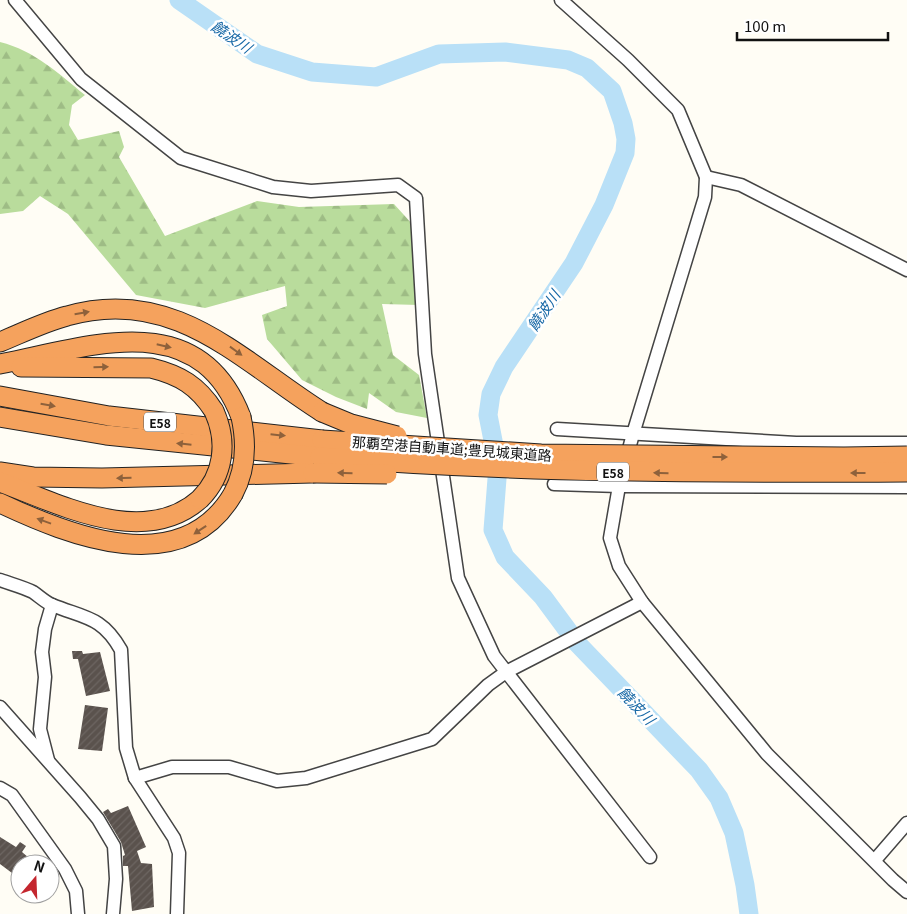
<svg xmlns="http://www.w3.org/2000/svg" width="907" height="914" viewBox="0 0 907 914" font-family="Georgia,'Noto Sans JP',serif">
<style>
.forest{fill:url(#forest-firs)}
.lines{fill:none;stroke-linecap:round;stroke-linejoin:round}
.river{stroke:#b9e0f7;stroke-width:19}
.building{fill:url(#building-hatch)}
.minor-casing{stroke:#444;stroke-width:15}
.highway-casing{stroke:#222;stroke-width:21}
.minor{stroke:#fff;stroke-width:12}
.highway{stroke:#f5a25d;stroke-width:19}
.highway-bridge-casing{stroke:#222;stroke-width:21;stroke-linecap:butt}
.highway-bridge{stroke:#f5a25d;stroke-width:19}
.oneway{fill:#8e613b}
.labels{text-anchor:middle;dominant-baseline:central;stroke-width:5;stroke-linejoin:round;paint-order:stroke}
.shield{fill:#fff;stroke:#585858;stroke-width:1}
.shield-label{font-size:12px;font-weight:bold;fill:#111}
.street-label{font-size:14px;fill:#111;stroke:#fff}
.water-label{font-size:15px;font-style:italic;fill:#1768a6;stroke:#fff}
</style>
<defs>
<pattern id="forest-firs" width="22" height="20" patternUnits="userSpaceOnUse" patternTransform="scale(1.25)"><rect width="22" height="20" fill="#b9dc9c"/><path d="M5 1l3.5 6h-7zM16 11l3.5 6h-7z" fill="#9ebc85"/></pattern>
<pattern id="building-hatch" width="6" height="6" patternUnits="userSpaceOnUse" patternTransform="scale(1.25)"><rect width="6" height="6" fill="#5a524d"/><path d="M-1 1l2-2M0 6l6-6M5 7l2-2" fill="none" stroke="#6d6662"/></pattern>
</defs>
<rect width="100%" height="100%" fill="#fffdf5"/>
<path class="forest" d="M0 42C35 51 58 73 85 95L72 105 69 125 78 140 119 131 124 147 119 157 165 236 257 201 299 207 394 204 413 225 419 305 382 304 393 355 419 375 427 418 396 412 369 393 367 409 336 397 302 380 267 339 262 315 287 306 285 286 205 308 136 295 68 214 40 196 23 211 0 214Z"/>
<g class="lines">
<polyline class="river" points="179,0 257,54 312,72 376,77 439,54 505,52 568,60 587,68 612,91 623,123 626,139 625,153 604,205 574,263 504,367 491,394 488,415 498,466 493,530 505,557 543,597 577,643 699,770 719,798 734,833 745,885 749,914"/>
</g>
<g class="building">
<polygon points="72,651 82,651 83,654 100,652 110,691 86,696 78,659 73,659"/>
<polygon points="85,705 108,708 102,751 78,749"/>
<polygon points="128,806 146,847 137,851 141,863 152,864 154,907 132,911 128,866 123,866 123,856 125,855 121,842 103,812 108,809 111,813"/>
<polygon points="0,837 16,847 20,842 26,846 22,852 36,864 20,864 20,879 0,864"/>
</g>
<g class="lines">
<defs>
<g id="minor">
<polyline points="15,0 81,79 181,158 273,187 311,191 398,185 416,198 425,354 458,578 494,656 650,857"/>
<polyline points="561,0 628,60 678,110 706,177 705,197 633,434 619,486 610,538 619,566 642,602 767,754 893,880 907,892"/>
<polyline points="706,177 741,185 907,270"/>
<polyline points="557,429 796,443 907,443"/>
<polyline points="554,484 619,486 907,487"/>
<path d="M0 580C11 584 23 587 33 592 39 596 45 602 52 605 84 618 102 616 121 650L126 748 135 778 174 838 179 853 177 914"/>
<polyline points="0,707 80,797 98,819 114,846 116,879 113,914"/>
<polyline points="48,760 40,729 45,677 42,652 45,629 52,605"/>
<polyline points="135,778 172,767 229,767 277,781 306,778 432,739 488,685 506,672 642,602"/>
<polyline points="0,788 12,795 65,869 76,891 78,914"/>
<polyline points="875,860 907,823"/>
</g>
<g id="highway">
<path d="M0 342C22 333 44 322 67 316 174 285 241 361 322 412"/>
<path d="M0 364C89 347 198 305 241 417"/>
<path d="M21 367 151 368C180 375 198 386 214 411"/>
<polyline points="0,396 109,416 322,440"/>
<polyline points="0,417 106,435 320,457"/>
<polyline points="0,472 33,477 102,478 313,473"/>
<path d="M0 482C59 504 144 549 200 499"/>
<path d="M0 503C70 536 182 581 233 494"/>
</g>
</defs>
<use href="#minor" class="minor-casing"/>
<use href="#highway" class="highway-casing"/>
<use href="#minor" class="minor"/>
<use href="#highway" class="highway"/>
<defs>
<g id="highway-bridge">
<polyline points="322,412 351,424 397,436"/>
<polyline points="322,440 541,454 844,457 907,456"/>
<path d="M320 457C516 473 711 473 907 472"/>
<polyline points="313,473 387,474"/>
<path d="M233 494C246 470 247 444 241 417"/>
<path d="M200 499C224 475 228 442 214 411"/>
</g>
</defs>
<use href="#highway-bridge" class="highway-bridge-casing"/>
<use href="#highway-bridge" class="highway-bridge"/>
</g>
<defs><path id="oneway-solid" d="M-6-.8H1V-3.2L6.5 0L1 3.2V.8H-6Z" transform="scale(1.25)"/></defs>
<g class="oneway">
<use href="#oneway-solid" transform="translate(82 313) rotate(-10)"/>
<use href="#oneway-solid" transform="translate(164 346) rotate(13)"/>
<use href="#oneway-solid" transform="translate(236 351) rotate(36)"/>
<use href="#oneway-solid" transform="translate(101 367) rotate(-1)"/>
<use href="#oneway-solid" transform="translate(48 405) rotate(10)"/>
<use href="#oneway-solid" transform="translate(278 435) rotate(6)"/>
<use href="#oneway-solid" transform="translate(184 444) rotate(-174)"/>
<use href="#oneway-solid" transform="translate(720 457)"/>
<use href="#oneway-solid" transform="translate(345 473) rotate(-179)"/>
<use href="#oneway-solid" transform="translate(661 473) rotate(-179)"/>
<use href="#oneway-solid" transform="translate(858 473) rotate(180)"/>
<use href="#oneway-solid" transform="translate(124 478) rotate(179)"/>
<use href="#oneway-solid" transform="translate(44 521) rotate(-160)"/>
<use href="#oneway-solid" transform="translate(200 530) rotate(146)"/>
</g>
<g class="labels">
<g class="shield">
<rect x="144" y="412.5" width="32" height="19" rx="4"/>
<rect x="597" y="462.5" width="32" height="19" rx="4"/>
</g>
<g class="shield-label">
<text x="160" y="422">E58</text>
<text x="613" y="472">E58</text>
</g>
<g class="street-label">
<text transform="translate(452 448) rotate(4)">那覇空港自動車道;豊見城東道路</text>
</g>
<g class="water-label">
<text transform="translate(232 36) rotate(34)">饒波川</text>
<text transform="translate(543 310) rotate(-56)">饒波川</text>
<text transform="translate(637 705) rotate(46)">饒波川</text>
</g>
</g>
<g transform="translate(35 879) rotate(19)"><circle r="24" fill="#ffffff" stroke="#a0a0a0"/>
<path d="M0-4L9 19L0 12L-9 19Z" fill="#c4262e"/>
<text y="-8" font-size="14" font-weight="bold" text-anchor="middle" fill="#111111">N</text>
</g>
<path d="M737 32v8h151v-8" fill="none" stroke="#111111" stroke-width="2.5"/>
<text x="744" y="32" font-size="15" fill="#111111" stroke="#ffffff" stroke-width="4" paint-order="stroke">100 m</text>
</svg>
